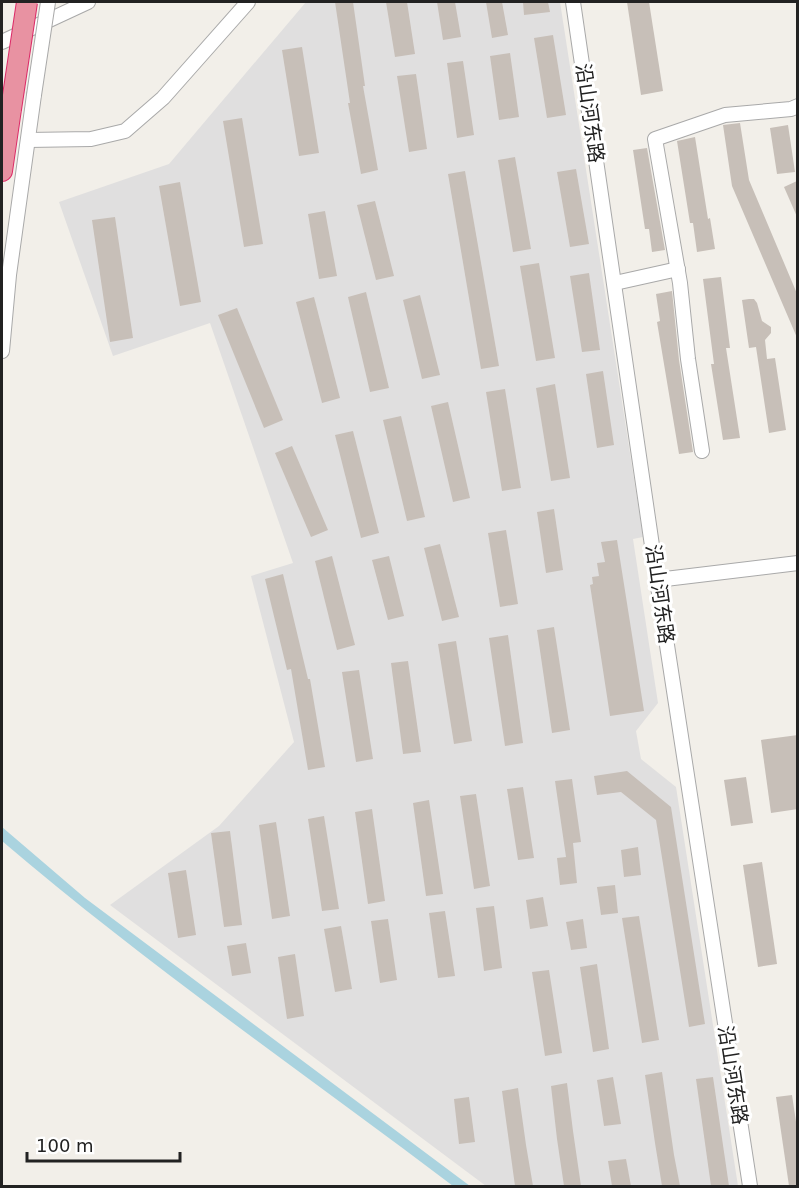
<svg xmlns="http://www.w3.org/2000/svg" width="799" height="1188" viewBox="0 0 799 1188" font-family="'DejaVu Sans','Noto Sans SC',sans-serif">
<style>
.residential{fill:#e0dfdf}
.water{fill:#aad3df}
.building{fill:#c7bfb8}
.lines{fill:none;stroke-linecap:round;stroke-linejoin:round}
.minor-casing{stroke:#a9a9a9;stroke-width:16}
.highway-casing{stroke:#dc2a67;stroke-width:22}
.minor{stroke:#fff;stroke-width:14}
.highway{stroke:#e892a2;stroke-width:20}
.minor-bridge-casing{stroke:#a9a9a9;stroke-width:16;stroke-linecap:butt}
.highway-bridge-casing{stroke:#dc2a67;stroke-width:22;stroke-linecap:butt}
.minor-bridge{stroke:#fff;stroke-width:14}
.highway-bridge{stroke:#e892a2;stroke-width:20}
.labels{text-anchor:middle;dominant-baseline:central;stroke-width:6;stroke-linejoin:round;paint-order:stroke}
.street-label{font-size:20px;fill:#222;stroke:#fff}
</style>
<rect width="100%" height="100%" fill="#f2efe9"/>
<polygon class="residential" points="306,2 560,2 643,537 633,539 658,703 636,731 641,759 676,787 738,1186 486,1186 110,905 219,826 294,742 251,576 293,563 210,323 113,356 59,202 169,164"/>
<path class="water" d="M2 827 85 898 470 1186H453C302 1072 146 964 2 841Z"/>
<g class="building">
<polygon points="335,2 353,2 365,86 363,86 378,170 361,174 348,103 350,103"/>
<polygon points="386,2 407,2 415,54 395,57"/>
<polygon points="437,2 455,2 461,37 443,40"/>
<polygon points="486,2 502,2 508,35 492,38"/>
<polygon points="523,2 548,2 550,12 524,15"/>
<polygon points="627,2 649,2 663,91 641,95"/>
<polygon points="553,35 566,115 547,118 534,38"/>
<polygon points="302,47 319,153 299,156 282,50"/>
<polygon points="510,53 519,117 499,120 490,56"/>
<polygon points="463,61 474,135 457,138 447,63"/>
<polygon points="416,74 427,149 409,152 397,76"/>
<polygon points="242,118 263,244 244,247 223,121"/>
<polygon points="740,123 749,180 798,296 798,340 732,186 723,125"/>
<polygon points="788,125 795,172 777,174 770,128"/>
<polygon points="695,137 708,219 710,218 715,249 697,252 693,223 690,223 677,141"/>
<polygon points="647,148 665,250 652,252 649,229 645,229 633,150"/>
<polygon points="515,157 531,249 513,252 498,160"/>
<polygon points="576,169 589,244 570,247 557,172"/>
<polygon points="465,171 499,366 481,369 448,174"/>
<polygon points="797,181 798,181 798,219 784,187"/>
<polygon points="180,182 201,302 180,306 159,186"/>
<polygon points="375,201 394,276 376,280 357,205"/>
<polygon points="325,211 337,276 319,279 308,214"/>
<polygon points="115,217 133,338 110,342 92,220"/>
<polygon points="539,263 555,358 536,361 520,266"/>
<polygon points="589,273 600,350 582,352 570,276"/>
<polygon points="721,277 730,348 726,348 740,438 723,440 711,364 714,364 703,279"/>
<polygon points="672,291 679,360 693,452 679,454 657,322 660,321 656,294"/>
<polygon points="366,292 389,388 370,392 348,297"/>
<polygon points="420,295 440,375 422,379 403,300"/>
<polygon points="314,297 340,398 322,403 296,302"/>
<polygon points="749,299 754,299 757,303 762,321 771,327 771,333 765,340 767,359 775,358 786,430 769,433 756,347 749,348 742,300"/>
<polygon points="237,308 283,420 264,428 218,315"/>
<polygon points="603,371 614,445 597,448 586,374"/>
<polygon points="555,384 570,478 551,481 536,388"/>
<polygon points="505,389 521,488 502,491 486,392"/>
<polygon points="448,402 470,498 453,502 431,406"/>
<polygon points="401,416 425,517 407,521 383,420"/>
<polygon points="353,431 379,533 361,538 335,435"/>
<polygon points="292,446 328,530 311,537 275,453"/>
<polygon points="554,509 563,570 546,573 537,512"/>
<polygon points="506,530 518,604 500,607 488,533"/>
<polygon points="617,540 644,711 610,716 590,585 593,584 592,577 599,576 597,563 605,562 601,542"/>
<polygon points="440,544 459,617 442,621 424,548"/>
<polygon points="332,556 355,645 337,650 315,561"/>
<polygon points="389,556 404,616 388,620 372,560"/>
<polygon points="283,574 308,679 310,679 325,767 308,770 291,669 287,670 265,579"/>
<polygon points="554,627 570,730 552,733 537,630"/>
<polygon points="508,635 523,743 505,746 489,638"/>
<polygon points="456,641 472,741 454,744 438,644"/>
<polygon points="408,661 421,752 403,754 391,663"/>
<polygon points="359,670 373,759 356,762 342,672"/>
<polygon points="798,735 798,809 771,813 761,740"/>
<polygon points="627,771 671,807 705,1024 689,1027 656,820 621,792 597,795 594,776"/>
<polygon points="746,777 753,823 731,826 724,780"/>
<polygon points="572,779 581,842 573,843 577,883 560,885 557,858 566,857 555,781"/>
<polygon points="523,787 534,858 518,860 507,789"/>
<polygon points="476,794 490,886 474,889 460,796"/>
<polygon points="429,800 443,894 426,896 413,803"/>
<polygon points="372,809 385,901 368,904 355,812"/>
<polygon points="324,816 339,909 322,911 308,819"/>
<polygon points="276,822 290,916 272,919 259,825"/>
<polygon points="230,831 242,925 224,927 211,833"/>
<polygon points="638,847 641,875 624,877 621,850"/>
<polygon points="762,862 777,964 758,967 743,865"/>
<polygon points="186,870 196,935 178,938 168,873"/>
<polygon points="615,885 618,913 601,915 597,887"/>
<polygon points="543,897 548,926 530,929 526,900"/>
<polygon points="494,906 502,968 484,971 476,908"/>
<polygon points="445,911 455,976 438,978 429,913"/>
<polygon points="639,916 659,1040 642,1043 622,918"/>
<polygon points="388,919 397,980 380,983 371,921"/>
<polygon points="583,919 587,948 571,950 566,922"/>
<polygon points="341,926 352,989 335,992 324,929"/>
<polygon points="246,943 251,973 232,976 227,946"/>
<polygon points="295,954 304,1016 287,1019 278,957"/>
<polygon points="597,964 609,1049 593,1052 580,967"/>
<polygon points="549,970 562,1053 545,1056 532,972"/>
<polygon points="662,1072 674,1155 680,1186 662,1186 655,1143 645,1075"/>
<polygon points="613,1077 621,1124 604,1126 597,1080"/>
<polygon points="713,1077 729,1186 711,1186 696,1079"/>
<polygon points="567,1083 573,1131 581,1186 564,1186 557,1139 551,1086"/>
<polygon points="518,1088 526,1145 533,1186 515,1186 502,1091"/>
<polygon points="792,1095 798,1135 798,1186 789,1186 776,1097"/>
<polygon points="469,1097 475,1142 459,1144 454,1099"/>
<polygon points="626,1159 631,1186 612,1186 608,1161"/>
</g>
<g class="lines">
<defs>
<g id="minor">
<polyline points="573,2 657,580 750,1186"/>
<polyline points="2,42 88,2"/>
<polyline points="28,140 91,139 125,131 163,98 248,2"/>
<polyline points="615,283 678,269"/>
<polyline points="2,351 9,275 34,95"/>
<polyline points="702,451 688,359 680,283 655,139 725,115 791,109 798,106"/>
<polyline points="657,580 798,563"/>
</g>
<polyline id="highway" points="2,171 11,109"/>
</defs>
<use href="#minor" class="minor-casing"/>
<use href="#highway" class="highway-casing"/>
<use href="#minor" class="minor"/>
<use href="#highway" class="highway"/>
<defs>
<polyline id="minor-bridge" points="34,95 48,2"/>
<polyline id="highway-bridge" points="11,109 27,2"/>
</defs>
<use href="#minor-bridge" class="minor-bridge-casing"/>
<use href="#highway-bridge" class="highway-bridge-casing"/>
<use href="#minor-bridge" class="minor-bridge"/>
<use href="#highway-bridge" class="highway-bridge"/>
</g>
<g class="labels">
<g class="street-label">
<text transform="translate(590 113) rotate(82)">沿山河东路</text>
<text transform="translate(660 594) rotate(82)">沿山河东路</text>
<text transform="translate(733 1075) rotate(81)">沿山河东路</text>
</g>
</g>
<rect width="799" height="1188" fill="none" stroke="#222222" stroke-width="6"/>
<path d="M27 1152v9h153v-9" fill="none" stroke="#222222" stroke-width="3"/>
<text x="36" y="1152" font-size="18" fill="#222222" stroke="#ffffff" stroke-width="4.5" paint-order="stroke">100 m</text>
</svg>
